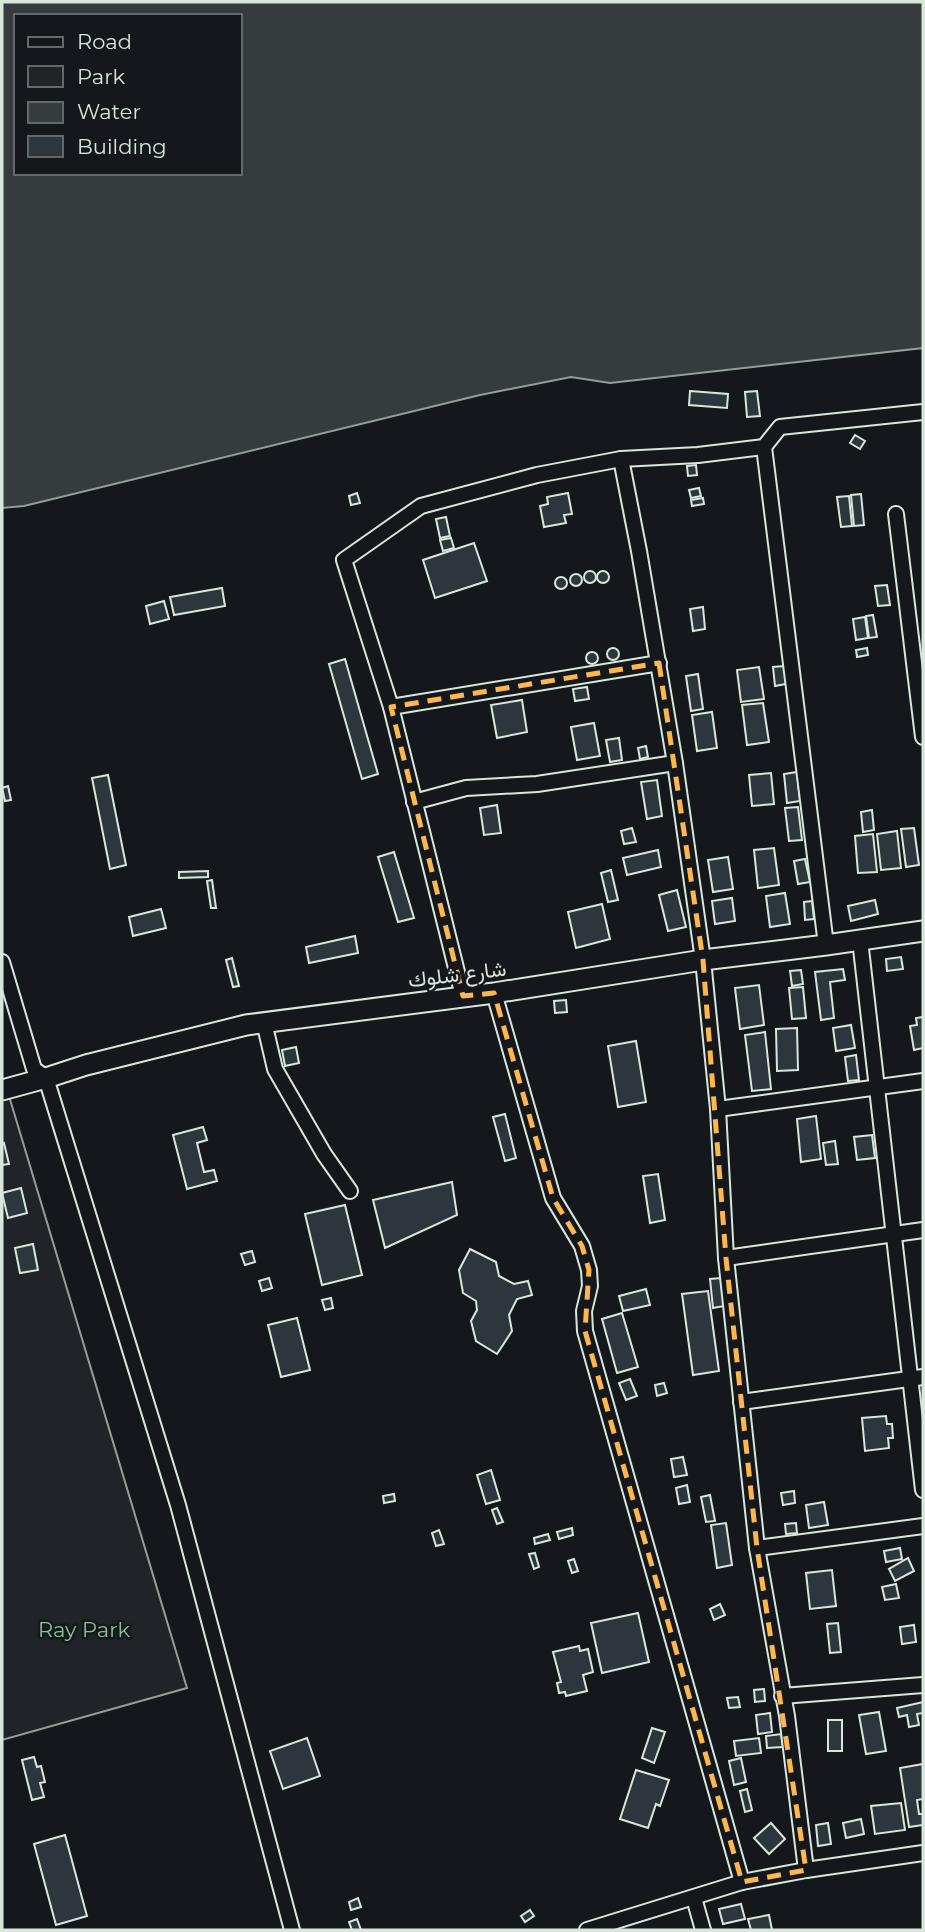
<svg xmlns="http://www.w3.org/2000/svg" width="925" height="1932" viewBox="0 0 925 1932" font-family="Montserrat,Vazirmatn,sans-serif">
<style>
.green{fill:#202428;stroke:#939e99;stroke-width:2}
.water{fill:#363b3e;stroke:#939e99;stroke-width:2;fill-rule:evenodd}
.building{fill:#2c363c;stroke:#d8e6dc;stroke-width:2}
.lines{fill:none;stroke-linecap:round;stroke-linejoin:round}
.minor-casing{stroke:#d8e6dc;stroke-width:18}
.tertiary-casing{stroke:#d8e6dc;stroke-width:23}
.minor{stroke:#14181c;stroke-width:14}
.tertiary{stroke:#14181c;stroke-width:19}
.marked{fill:none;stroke:#ffb74d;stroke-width:5;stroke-dasharray:14 9;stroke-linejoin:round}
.labels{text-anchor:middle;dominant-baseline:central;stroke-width:5;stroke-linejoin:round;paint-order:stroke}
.street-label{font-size:21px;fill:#d8e6dc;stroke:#14181c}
.park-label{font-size:21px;fill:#8ac095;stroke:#14181c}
</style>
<rect width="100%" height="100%" fill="#14181c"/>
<polygon class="green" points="9,1096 187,1688 2,1740 2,1097"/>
<path class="water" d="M2 2H923V348L610 383 571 377 480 395 24 506 2 508ZM16 16H240V173H16Z"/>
<g class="building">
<polygon points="690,391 728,394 727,408 689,405"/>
<polygon points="757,391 760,416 747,417 745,392"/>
<polygon points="855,435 865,441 860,449 850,443"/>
<polygon points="696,465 697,475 688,476 687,466"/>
<polygon points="699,488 701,496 691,498 689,490"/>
<polygon points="357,493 360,503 351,505 349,496"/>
<polygon points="568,493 572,514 564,515 566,523 544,527 540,506 548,504 547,497"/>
<polygon points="861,494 864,525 854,526 851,495"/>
<polygon points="849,496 852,526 841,527 837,497"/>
<polygon points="703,498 704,504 692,506 691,500"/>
<polygon points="446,517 450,536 440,538 436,519"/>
<polygon points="451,538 454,548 443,551 440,540"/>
<polygon points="474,543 487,581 435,598 423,560"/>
<circle cx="603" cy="577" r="6"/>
<circle cx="590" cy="577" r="6"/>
<circle cx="576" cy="580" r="6"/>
<circle cx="561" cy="583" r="6"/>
<polygon points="887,585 890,605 878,606 875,586"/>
<polygon points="222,588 225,606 174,615 170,597"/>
<polygon points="164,601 169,619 150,624 146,606"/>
<polygon points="703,607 705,629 693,631 690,609"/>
<polygon points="873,615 877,637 869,638 866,616"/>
<polygon points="865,617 868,638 856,640 853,619"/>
<polygon points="867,648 868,655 857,657 856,650"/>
<circle cx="613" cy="654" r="6"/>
<circle cx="592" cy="658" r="6"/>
<polygon points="345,659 378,774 362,779 329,664"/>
<polygon points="784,666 786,684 775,686 773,667"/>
<polygon points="759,667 764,699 741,702 737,670"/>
<polygon points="698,674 703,709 691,711 686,676"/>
<polygon points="587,687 589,699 575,701 573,689"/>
<polygon points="522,700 527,732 497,738 491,705"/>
<polygon points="763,703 769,742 747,745 742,705"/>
<polygon points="712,712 717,748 697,751 692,715"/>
<polygon points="594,723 600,756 577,760 571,727"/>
<polygon points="619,738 622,760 610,762 606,740"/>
<polygon points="646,746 648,757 640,759 638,748"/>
<polygon points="797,772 800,801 787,803 784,774"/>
<polygon points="771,773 774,804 752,806 749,775"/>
<polygon points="108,775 126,865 110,869 92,778"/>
<polygon points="657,780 662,816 647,819 641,782"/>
<polygon points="8,786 11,800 5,801 2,788"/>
<polygon points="497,805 501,833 484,835 480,808"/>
<polygon points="798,807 802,840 789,841 785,808"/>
<polygon points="872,810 874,830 863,832 861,812"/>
<polygon points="632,828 636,842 624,844 621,831"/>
<polygon points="914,828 919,865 906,867 901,829"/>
<polygon points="897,831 901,868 881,870 877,834"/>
<polygon points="873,834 877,872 858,873 855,836"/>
<polygon points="774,848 779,885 758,888 754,850"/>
<polygon points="658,850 661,867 627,875 623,858"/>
<polygon points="394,852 414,918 398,922 378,857"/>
<polygon points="728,857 733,889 713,892 708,860"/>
<polygon points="805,859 810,882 798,884 794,861"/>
<polygon points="611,870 618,900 608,902 601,873"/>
<polygon points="208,871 208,877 179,878 179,872"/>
<polygon points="212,880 216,908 211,908 207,881"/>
<polygon points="677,890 686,927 668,931 659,895"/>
<polygon points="785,893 790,924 770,927 766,896"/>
<polygon points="732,898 735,921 715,924 712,901"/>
<polygon points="875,900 878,914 851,921 848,906"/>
<polygon points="812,901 814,919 805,920 804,902"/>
<polygon points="602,904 610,939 576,948 568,912"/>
<polygon points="161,909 166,928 133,936 129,917"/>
<polygon points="355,936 358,953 309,963 306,947"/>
<polygon points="901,957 903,969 887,971 886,959"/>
<polygon points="232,958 239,986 233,987 226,960"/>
<polygon points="843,969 845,980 830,982 834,1018 821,1020 815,972"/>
<polygon points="801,970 803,984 792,986 790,971"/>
<polygon points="759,985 764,1025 740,1029 735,988"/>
<polygon points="803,987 806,1018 792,1019 789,988"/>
<polygon points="566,1000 567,1012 555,1013 554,1001"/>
<polygon points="923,1017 923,1048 914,1050 910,1026 917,1025 916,1018"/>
<polygon points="851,1025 855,1048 836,1051 833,1028"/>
<polygon points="797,1028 798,1070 777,1071 776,1029"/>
<polygon points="765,1032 771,1089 752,1091 745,1035"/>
<polygon points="636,1041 646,1102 618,1107 608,1046"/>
<polygon points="296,1047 299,1063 285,1066 282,1050"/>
<polygon points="856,1055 859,1080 848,1081 845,1057"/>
<polygon points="505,1114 516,1158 505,1161 493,1117"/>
<polygon points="816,1116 821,1159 801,1162 797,1119"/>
<polygon points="203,1127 207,1140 197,1143 204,1172 214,1170 217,1181 187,1189 173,1135"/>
<polygon points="872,1135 875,1158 857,1160 854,1137"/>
<polygon points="835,1141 838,1164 826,1165 823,1143"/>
<polygon points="4,1143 9,1164 2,1165 2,1144"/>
<polygon points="658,1174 665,1220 650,1223 643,1176"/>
<polygon points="452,1182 457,1215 385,1248 373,1200"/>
<polygon points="21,1188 27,1213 8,1218 2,1193"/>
<polygon points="345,1205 362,1275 322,1285 305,1214"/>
<polygon points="33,1244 38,1270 20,1273 15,1248"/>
<polygon points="470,1249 496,1262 499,1276 514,1284 528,1281 532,1295 517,1299 509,1315 512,1331 497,1354 476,1341 471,1321 477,1310 476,1301 463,1293 459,1270"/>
<polygon points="252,1251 255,1262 245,1265 241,1254"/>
<polygon points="269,1278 272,1288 262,1291 259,1281"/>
<polygon points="721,1278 724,1306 713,1308 710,1279"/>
<polygon points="646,1289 650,1305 623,1311 619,1296"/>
<polygon points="708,1291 719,1371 693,1375 682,1294"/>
<polygon points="331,1298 333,1308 325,1310 322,1300"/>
<polygon points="622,1313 638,1367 617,1373 602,1319"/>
<polygon points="297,1318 310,1370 281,1377 268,1325"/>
<polygon points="630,1379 637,1396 626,1400 619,1383"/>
<polygon points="664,1383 667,1393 657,1396 655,1385"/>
<polygon points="886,1416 887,1424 892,1424 893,1438 888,1438 889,1448 865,1451 862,1418"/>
<polygon points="683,1457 687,1475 674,1477 671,1459"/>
<polygon points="491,1470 500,1500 486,1504 477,1475"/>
<polygon points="687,1485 690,1502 679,1504 676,1488"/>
<polygon points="794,1491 795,1503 783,1505 781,1493"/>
<polygon points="394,1494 395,1501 384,1503 383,1496"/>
<polygon points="710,1495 715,1521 706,1522 701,1497"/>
<polygon points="824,1502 828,1525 809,1528 806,1505"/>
<polygon points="497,1508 503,1522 497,1524 492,1510"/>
<polygon points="726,1523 732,1565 717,1568 711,1525"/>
<polygon points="796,1523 797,1533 786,1534 785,1524"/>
<polygon points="572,1528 573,1535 559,1539 557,1532"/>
<polygon points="439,1530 444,1544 436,1546 432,1533"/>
<polygon points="548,1534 550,1540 535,1544 534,1538"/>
<polygon points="900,1548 902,1559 886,1562 884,1551"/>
<polygon points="535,1553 539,1567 534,1569 529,1554"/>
<polygon points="908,1558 914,1571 895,1581 889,1569"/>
<polygon points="574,1559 578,1571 572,1573 568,1561"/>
<polygon points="832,1570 836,1606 810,1609 806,1573"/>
<polygon points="896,1584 899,1598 885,1600 882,1587"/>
<polygon points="720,1604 725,1615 714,1620 710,1609"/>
<polygon points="638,1613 649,1662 602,1673 591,1623"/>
<polygon points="838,1623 841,1652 830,1653 827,1624"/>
<polygon points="914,1625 916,1642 902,1644 900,1627"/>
<polygon points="579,1646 580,1651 588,1649 593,1672 583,1675 587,1691 566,1696 565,1692 559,1693 557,1683 561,1682 553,1652"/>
<polygon points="764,1689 765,1701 755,1702 754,1690"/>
<polygon points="738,1697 740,1707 729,1708 727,1698"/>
<polygon points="923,1702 923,1713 917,1714 919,1725 909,1727 907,1715 899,1717 897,1708"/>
<polygon points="879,1712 886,1751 866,1754 859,1715"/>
<polygon points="770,1713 772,1732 758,1734 756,1715"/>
<rect x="828" y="1720" width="14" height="31"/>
<polygon points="652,1728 665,1732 654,1763 642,1758"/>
<polygon points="781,1734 783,1747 767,1748 766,1736"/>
<polygon points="307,1738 320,1776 283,1789 270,1751"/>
<polygon points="759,1738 761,1753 736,1756 734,1741"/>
<polygon points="34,1757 37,1767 41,1766 45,1782 40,1783 44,1797 32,1800 22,1760"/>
<polygon points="741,1758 746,1782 734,1785 729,1761"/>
<polygon points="923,1764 923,1799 917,1800 919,1814 923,1814 923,1825 909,1827 900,1768"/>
<polygon points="636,1770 669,1780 660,1806 656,1804 648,1828 620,1819"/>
<polygon points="747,1789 752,1810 745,1812 740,1791"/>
<polygon points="901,1803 905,1830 875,1834 871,1806"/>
<polygon points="861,1819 864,1834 846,1838 843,1823"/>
<polygon points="771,1823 785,1839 769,1854 754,1838"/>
<polygon points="828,1823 831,1844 818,1846 816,1825"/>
<polygon points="65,1835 87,1916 56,1925 34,1844"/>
<polygon points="358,1898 361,1907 351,1910 349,1902"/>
<polygon points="741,1904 745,1919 723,1924 719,1909"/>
<polygon points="530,1910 534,1916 525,1922 521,1916"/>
<polygon points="769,1915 772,1930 751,1930 748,1919"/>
<polygon points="357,1919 361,1930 352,1930 349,1922"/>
</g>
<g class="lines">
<defs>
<g id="minor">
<polyline points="764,447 826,945"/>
<polyline points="621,459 639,551 675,763 703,960 718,1109 726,1258 757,1548 787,1716 806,1870"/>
<polyline points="896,514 923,737"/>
<polyline points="391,707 659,663"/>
<polyline points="414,802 466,788 537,784 675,763"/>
<polyline points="860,940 923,1490"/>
<polyline points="2,962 34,1069 46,1078 178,1505 292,1930"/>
<polyline points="494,993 553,1198 582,1246 589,1270 590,1286 584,1311 585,1331 742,1882"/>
<polyline points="463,996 391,707 344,560 421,506 537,475 621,459 698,455 764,447 780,427 923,412"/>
<polyline points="264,1022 275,1069 324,1154 350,1191"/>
<polyline points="718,1109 923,1081"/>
<polyline points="726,1258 923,1230"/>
<polyline points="741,1402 923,1377"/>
<polyline points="757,1548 923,1526"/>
<polyline points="782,1696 923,1685"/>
<polyline points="694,1898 703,1930"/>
<polyline points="587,1930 742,1882 806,1870 923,1853"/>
</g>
<polyline id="tertiary" points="2,1090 46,1078 86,1065 246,1025 494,993 703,960 826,945 923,931"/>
</defs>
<use href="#minor" class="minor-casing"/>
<use href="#tertiary" class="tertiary-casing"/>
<use href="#minor" class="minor"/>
<use href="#tertiary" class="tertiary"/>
</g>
<path class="marked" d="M659 663 703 960 726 1258 757 1548 806 1870 742 1882 585 1331 589 1270 582 1246 553 1198 494 993 463 996 391 707Z"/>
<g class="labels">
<g class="street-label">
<text transform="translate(457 974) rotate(-7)">شارع شلوك</text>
</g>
<g class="park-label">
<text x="84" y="1629">Ray Park</text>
</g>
</g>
<rect width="925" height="1932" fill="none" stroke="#d8e6dc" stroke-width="7"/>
<rect x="14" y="14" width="228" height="161" fill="#14181c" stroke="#626a69" stroke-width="2"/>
<rect x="28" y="37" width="35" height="10" fill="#14181c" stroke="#626a69" stroke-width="2"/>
<text x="77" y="49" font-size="21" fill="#d8e6dc">Road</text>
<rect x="28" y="66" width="35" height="21" fill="#202428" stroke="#626a69" stroke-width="2"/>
<text x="77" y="84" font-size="21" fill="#d8e6dc">Park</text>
<rect x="28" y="102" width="35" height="21" fill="#363b3e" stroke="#626a69" stroke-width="2"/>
<text x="77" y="119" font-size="21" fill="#d8e6dc">Water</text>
<rect x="28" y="136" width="35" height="21" fill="#2c363c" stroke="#626a69" stroke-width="2"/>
<text x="77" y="154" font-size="21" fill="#d8e6dc">Building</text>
</svg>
